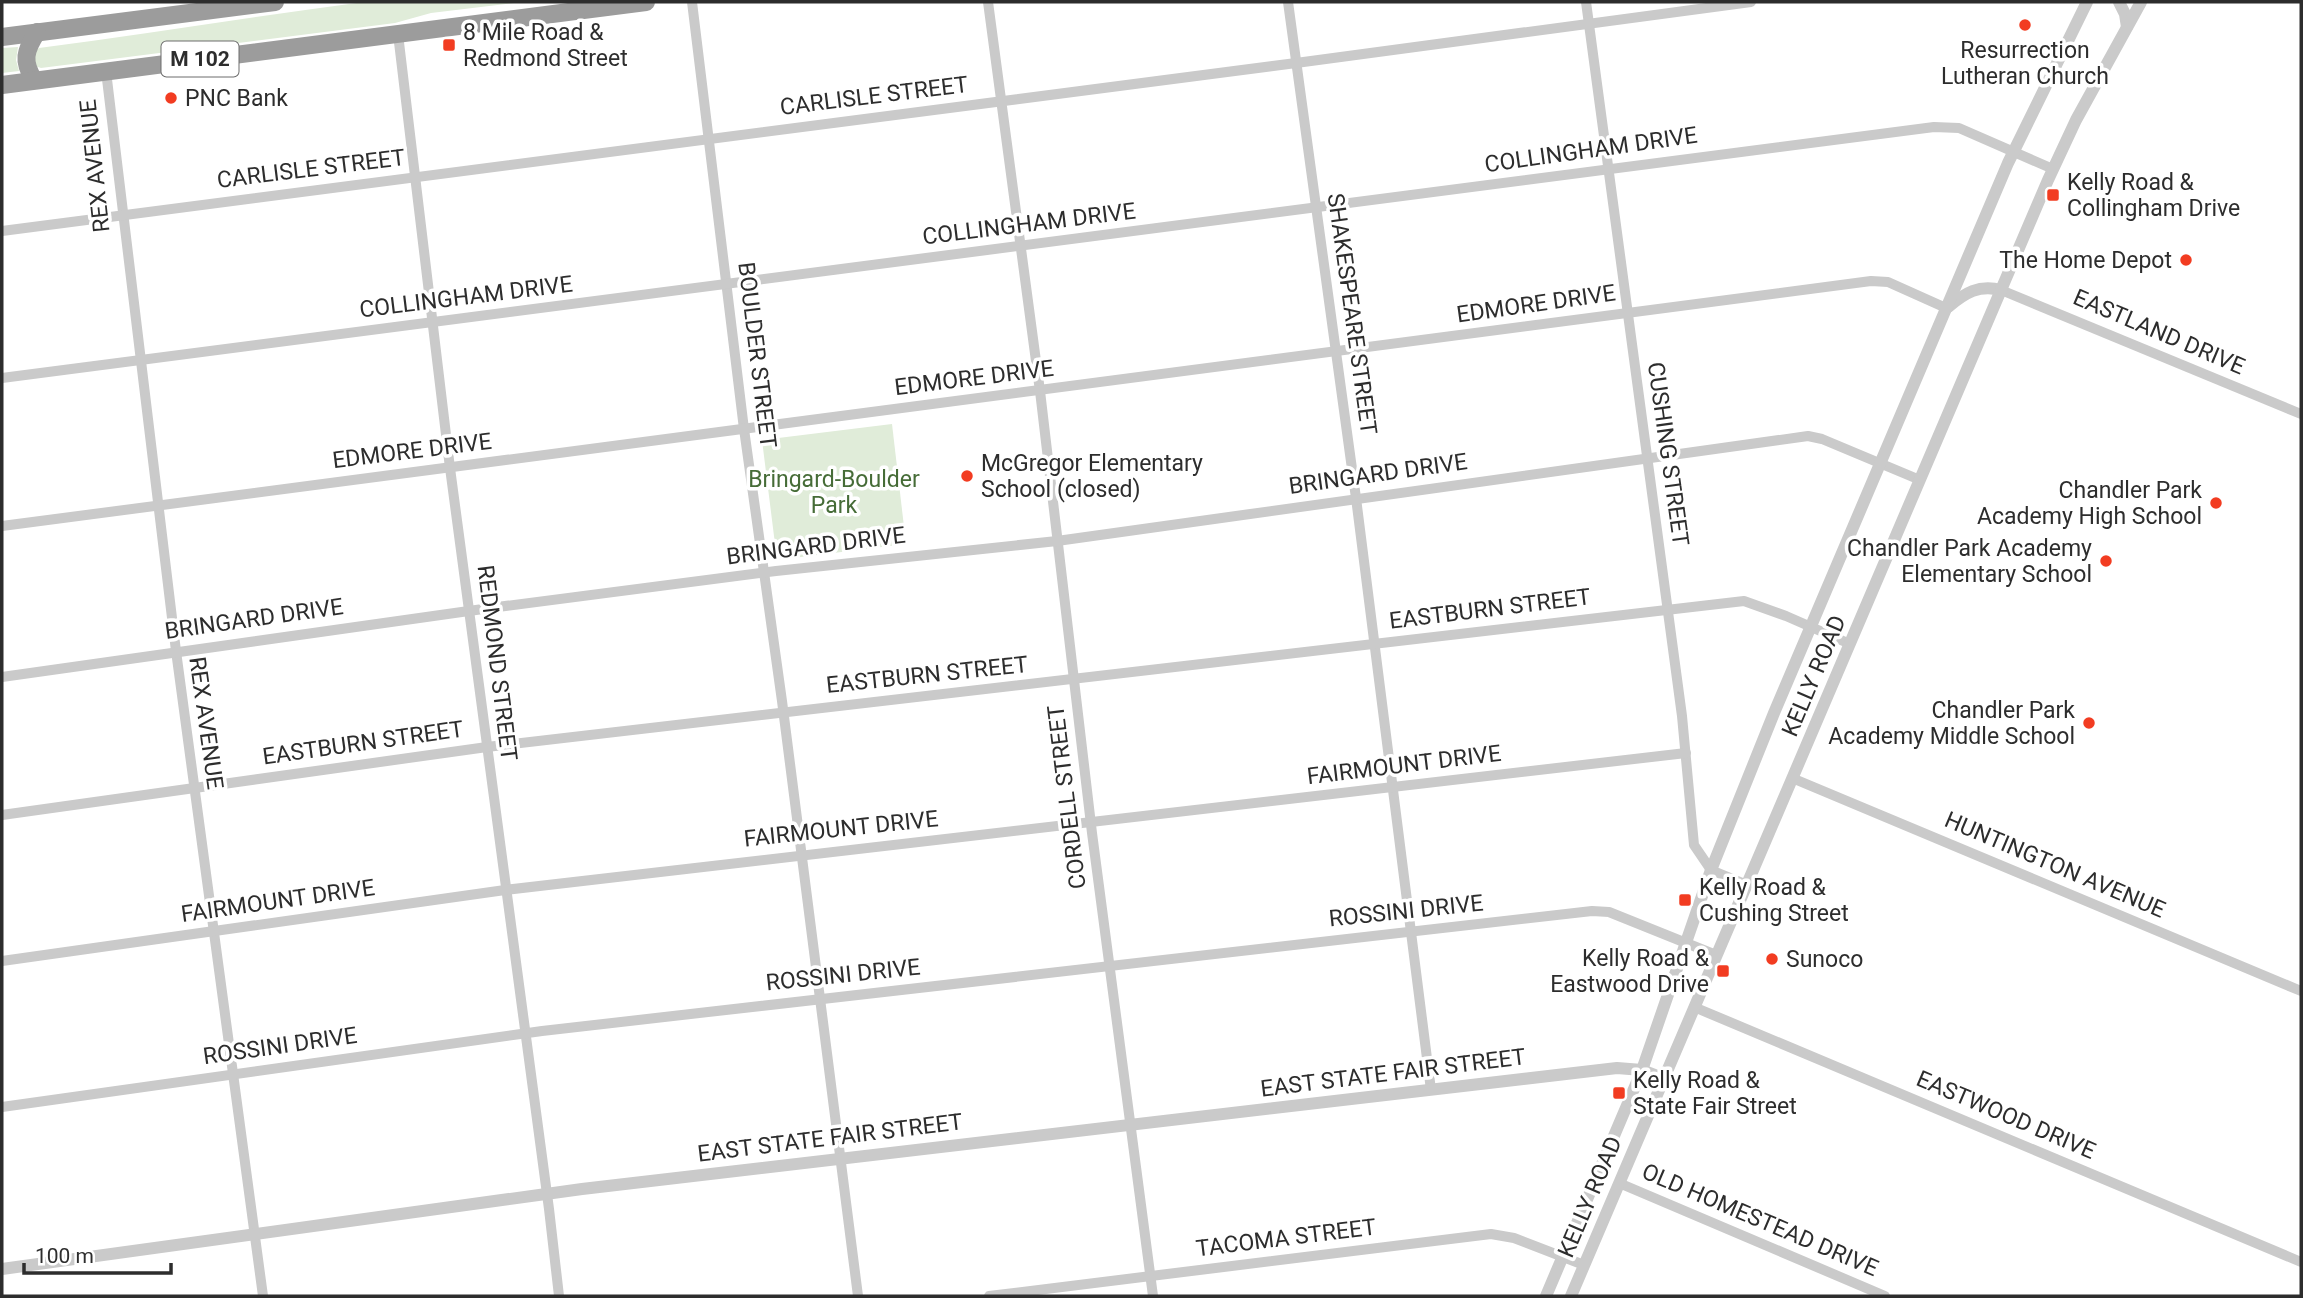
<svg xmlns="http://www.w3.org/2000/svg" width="2303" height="1298" viewBox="0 0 2303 1298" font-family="Roboto,sans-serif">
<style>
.green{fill:#e0ecd9}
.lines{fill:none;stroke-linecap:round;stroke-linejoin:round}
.minor{stroke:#cacaca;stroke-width:10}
.tertiary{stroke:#cacaca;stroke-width:12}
.trunk{stroke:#9c9c9c;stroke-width:18}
.poi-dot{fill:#f23c21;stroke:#fff;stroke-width:2.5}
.labels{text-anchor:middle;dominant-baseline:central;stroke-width:7;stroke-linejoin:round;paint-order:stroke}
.shield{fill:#fff;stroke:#6c6c6c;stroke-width:2}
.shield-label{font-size:21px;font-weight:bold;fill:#2d2d2d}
.poi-label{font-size:23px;fill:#2d2d2d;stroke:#fff;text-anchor:start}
.street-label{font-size:23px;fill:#2d2d2d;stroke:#fff}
.park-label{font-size:23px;fill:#466c37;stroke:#fff}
</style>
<rect width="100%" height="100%" fill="#fff"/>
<g class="green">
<path d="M364 2H522L431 13 395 23 41 68 35 66 32 55 39 48C147 34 255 16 364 2Z"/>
<polygon points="18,47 16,60 19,71 2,73 2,48"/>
<polygon points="892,424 906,544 777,560 762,440"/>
</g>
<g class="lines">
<g class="minor">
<polyline points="692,2 744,429 782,701 858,1296"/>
<polyline points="988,2 1040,391 1092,833 1153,1296"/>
<polyline points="1288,2 1356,498 1431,1090"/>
<polyline points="1586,2 1682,716 1694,845 1711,870 1745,884"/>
<polyline points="398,34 450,468 549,1209 559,1296"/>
<polyline points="106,71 176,651 263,1296"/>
<polyline points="2,231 1296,63 1751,2"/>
<polyline points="2001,290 2301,414"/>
<polyline points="2,378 1934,127 1959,128 2053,169"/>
<polyline points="2,526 1871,281 1888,282 1946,308"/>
<polyline points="2,677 490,608 776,571 1057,541 1808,436 1822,439 1920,480"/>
<polyline points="1792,778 2301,991"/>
<polyline points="2,815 487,747 1744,601 1786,616 1850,644"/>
<polyline points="2,961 505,890 1686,753"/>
<polyline points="1694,1007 2301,1262"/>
<polyline points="2,1107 542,1031 1592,911 1609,912 1716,955"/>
<polyline points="1619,1183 1885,1296"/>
<polyline points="989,1296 1491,1234 1514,1238 1584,1265"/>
</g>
<g class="tertiary">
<polyline points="2119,2 2125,14 2127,27"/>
<path d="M1948 307C1965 293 1979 284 2001 290"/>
<polyline points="2,1269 582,1189 1617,1068 1642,1070 1663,1078"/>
<polyline points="1546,1296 1642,1070 1711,870 1774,713 2008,163 2087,2"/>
<polyline points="1571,1296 2048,180 2076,120 2141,2"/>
</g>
<g class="trunk">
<polyline points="2,37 275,2"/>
<path d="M34 80C22 61 25 51 37 32"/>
<polyline points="2,85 646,2"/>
</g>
</g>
<g class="poi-dot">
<circle cx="2025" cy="25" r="7"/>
<rect x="442" y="38" width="14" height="14" rx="3.5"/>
<circle cx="171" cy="98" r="7"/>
<rect x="2046" y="188" width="14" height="14" rx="3.5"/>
<circle cx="2186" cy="260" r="7"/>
<circle cx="967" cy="476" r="7"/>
<circle cx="2216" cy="503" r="7"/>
<circle cx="2106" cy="561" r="7"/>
<circle cx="2089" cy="723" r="7"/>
<rect x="1678" y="893" width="14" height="14" rx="3.5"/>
<circle cx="1772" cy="959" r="7"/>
<rect x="1716" y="964" width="14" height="14" rx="3.5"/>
<rect x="1612" y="1086" width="14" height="14" rx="3.5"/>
</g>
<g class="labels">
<rect class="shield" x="161.5" y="41.5" width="77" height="35" rx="5"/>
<g class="shield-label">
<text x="200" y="59">M 102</text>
</g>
<g class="poi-label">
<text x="463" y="32">8 Mile Road &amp;<tspan x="463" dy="26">Redmond Street</tspan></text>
<text x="2025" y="50" text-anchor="middle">Resurrection<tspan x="2025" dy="26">Lutheran Church</tspan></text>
<text x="185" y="98">PNC Bank</text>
<text x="2067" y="182">Kelly Road &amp;<tspan x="2067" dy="26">Collingham Drive</tspan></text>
<text x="2172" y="260" text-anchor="end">The Home Depot</text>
<text x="981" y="463">McGregor Elementary<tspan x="981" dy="26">School (closed)</tspan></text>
<text x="2202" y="490" text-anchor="end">Chandler Park<tspan x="2202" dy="26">Academy High School</tspan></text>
<text x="2092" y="548" text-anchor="end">Chandler Park Academy<tspan x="2092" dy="26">Elementary School</tspan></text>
<text x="2075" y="710" text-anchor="end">Chandler Park<tspan x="2075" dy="26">Academy Middle School</tspan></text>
<text x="1699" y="887">Kelly Road &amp;<tspan x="1699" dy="26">Cushing Street</tspan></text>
<text x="1709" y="958" text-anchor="end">Kelly Road &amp;<tspan x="1709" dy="26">Eastwood Drive</tspan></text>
<text x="1786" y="959">Sunoco</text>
<text x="1633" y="1080">Kelly Road &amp;<tspan x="1633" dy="26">State Fair Street</tspan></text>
</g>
<g class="street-label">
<text transform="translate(874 96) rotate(-7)">CARLISLE STREET</text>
<text transform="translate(1591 150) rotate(-8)">COLLINGHAM DRIVE</text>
<text transform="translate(95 166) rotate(-96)">REX AVENUE</text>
<text transform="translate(311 169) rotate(-7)">CARLISLE STREET</text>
<text transform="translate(1029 224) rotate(-7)">COLLINGHAM DRIVE</text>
<text transform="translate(466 297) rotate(-7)">COLLINGHAM DRIVE</text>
<text transform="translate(1536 304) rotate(-8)">EDMORE DRIVE</text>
<text transform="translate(1352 314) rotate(82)">SHAKESPEARE STREET</text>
<text transform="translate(2159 332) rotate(23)">EASTLAND DRIVE</text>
<text transform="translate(757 355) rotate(83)">BOULDER STREET</text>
<text transform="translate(974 378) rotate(-7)">EDMORE DRIVE</text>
<text transform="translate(412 451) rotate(-7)">EDMORE DRIVE</text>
<text transform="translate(1668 454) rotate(82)">CUSHING STREET</text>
<text transform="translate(1378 474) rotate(-8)">BRINGARD DRIVE</text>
<text transform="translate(816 546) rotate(-7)">BRINGARD DRIVE</text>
<text transform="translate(1490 609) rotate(-7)">EASTBURN STREET</text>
<text transform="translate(254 619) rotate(-8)">BRINGARD DRIVE</text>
<text transform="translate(497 663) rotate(83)">REDMOND STREET</text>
<text transform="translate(927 675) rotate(-6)">EASTBURN STREET</text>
<text transform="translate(1814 676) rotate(-67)">KELLY ROAD</text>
<text transform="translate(206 723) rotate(82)">REX AVENUE</text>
<text transform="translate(363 743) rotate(-8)">EASTBURN STREET</text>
<text transform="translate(1404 765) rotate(-7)">FAIRMOUNT DRIVE</text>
<text transform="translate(1067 797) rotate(-97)">CORDELL STREET</text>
<text transform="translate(841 829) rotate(-6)">FAIRMOUNT DRIVE</text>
<text transform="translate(2055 865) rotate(23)">HUNTINGTON AVENUE</text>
<text transform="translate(278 901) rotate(-8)">FAIRMOUNT DRIVE</text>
<text transform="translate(1406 911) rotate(-6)">ROSSINI DRIVE</text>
<text transform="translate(843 975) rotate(-6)">ROSSINI DRIVE</text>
<text transform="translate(280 1046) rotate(-8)">ROSSINI DRIVE</text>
<text transform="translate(1393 1073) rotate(-7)">EAST STATE FAIR STREET</text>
<text transform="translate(2006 1115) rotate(23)">EASTWOOD DRIVE</text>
<text transform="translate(830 1138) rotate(-7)">EAST STATE FAIR STREET</text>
<text transform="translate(1590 1197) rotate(-67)">KELLY ROAD</text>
<text transform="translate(1760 1220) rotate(23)">OLD HOMESTEAD DRIVE</text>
<text transform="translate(1286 1238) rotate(-7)">TACOMA STREET</text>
</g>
<g class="park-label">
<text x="834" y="479">Bringard-Boulder<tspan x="834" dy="26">Park</tspan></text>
</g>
</g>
<rect width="2303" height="1298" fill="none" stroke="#2d2d2d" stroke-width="7"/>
<path d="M24 1263v10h147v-10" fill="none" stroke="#2d2d2d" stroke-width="3.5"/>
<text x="35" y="1263" font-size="21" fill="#2d2d2d" stroke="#ffffff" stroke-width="5" paint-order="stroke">100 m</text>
</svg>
